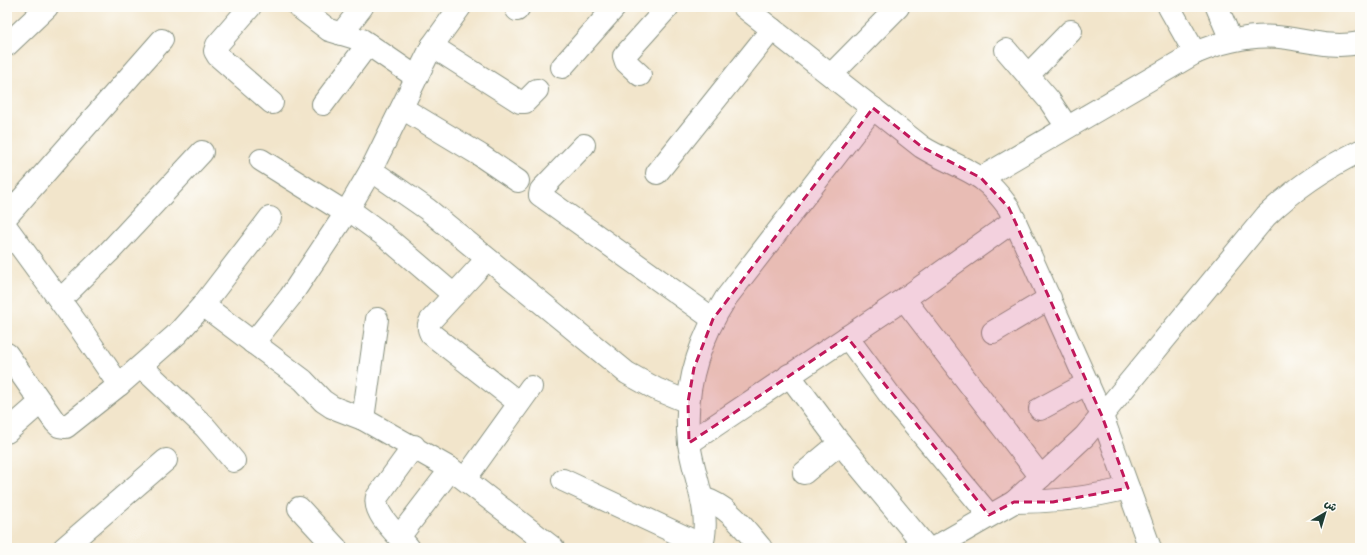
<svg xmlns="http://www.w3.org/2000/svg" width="1367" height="555" viewBox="0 0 1367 555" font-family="'Architects Daughter','Playpen Sans Arabic',sans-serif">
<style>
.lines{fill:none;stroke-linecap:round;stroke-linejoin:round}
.minor-casing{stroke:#889180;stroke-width:24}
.minor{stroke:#fff;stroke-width:22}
.marked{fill:#c2185b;fill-opacity:0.2;stroke:#c2185b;stroke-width:3;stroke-dasharray:8 5;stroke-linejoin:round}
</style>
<rect width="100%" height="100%" fill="#fdfcf7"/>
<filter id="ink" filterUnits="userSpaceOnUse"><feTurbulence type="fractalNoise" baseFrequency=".025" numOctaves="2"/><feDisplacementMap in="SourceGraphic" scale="8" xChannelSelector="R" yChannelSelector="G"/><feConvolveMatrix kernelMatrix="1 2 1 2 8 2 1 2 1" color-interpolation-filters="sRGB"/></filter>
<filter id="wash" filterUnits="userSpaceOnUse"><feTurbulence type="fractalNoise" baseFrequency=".012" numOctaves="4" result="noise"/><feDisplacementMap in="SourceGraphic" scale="16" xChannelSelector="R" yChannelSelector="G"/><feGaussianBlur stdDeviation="0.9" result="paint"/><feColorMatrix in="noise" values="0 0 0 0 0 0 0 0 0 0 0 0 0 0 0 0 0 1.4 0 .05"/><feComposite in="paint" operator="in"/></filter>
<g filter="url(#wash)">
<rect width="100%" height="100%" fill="#f2e5cb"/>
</g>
<g filter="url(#ink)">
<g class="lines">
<defs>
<g id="minor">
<polyline points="250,7 217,45 215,51 218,56 272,103"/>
<polyline points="299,7 329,30 362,40 416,77"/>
<path d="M744 7 922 147C941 159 963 166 982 179 993 187 1001 197 1009 208L1102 416 1150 548"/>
<polyline points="1169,7 1195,53"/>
<polyline points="1217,7 1231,40"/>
<polyline points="517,10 519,7"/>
<polyline points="341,34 362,7"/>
<polyline points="7,45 47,7"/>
<polyline points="432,46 520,102 525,102 537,90"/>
<polyline points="1006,50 1049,100 1067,127"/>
<polyline points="562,67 615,7"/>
<polyline points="640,75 626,62 624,56 668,7"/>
<polyline points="831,75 898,7"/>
<polyline points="1028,75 1071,31"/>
<polyline points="323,104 368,44"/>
<polyline points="402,108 480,155 518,181"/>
<polyline points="584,145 541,190 540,195 713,319"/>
<polyline points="261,160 346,213"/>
<polyline points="371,170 427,209 627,373 656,389 688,402"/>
<polyline points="657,173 772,29"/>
<path d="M981 178 1195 53C1225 40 1255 33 1287 38 1313 42 1334 48 1360 43"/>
<polyline points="348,209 385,236 454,295"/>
<polyline points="7,216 162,40"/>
<polyline points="7,228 80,328 119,385"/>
<path d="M487 259 431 320C428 325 428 328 431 334L519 403"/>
<polyline points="904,299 1041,477"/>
<polyline points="60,300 109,252 202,152"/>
<polyline points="203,305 303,380 323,401 332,407 363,419 451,469 553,548"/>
<polyline points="993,332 1050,298"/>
<polyline points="847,337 892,398 989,515"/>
<polyline points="253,343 290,297 346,213 371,170 432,46 460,7"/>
<polyline points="7,354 55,422 59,426 66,427 119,385 177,334 203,305 270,218"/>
<polyline points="141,366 205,427 234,461"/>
<polyline points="789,375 840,443 927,548"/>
<polyline points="1040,409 1088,383"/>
<polyline points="363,419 377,319"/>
<polyline points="7,432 41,402"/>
<polyline points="689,443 904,299 1015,220"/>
<polyline points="804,473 840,443"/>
<polyline points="465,479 531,387"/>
<polyline points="563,480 702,545"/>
<path d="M702 498C729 506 743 527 761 548"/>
<path d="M1014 502C1055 502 1089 498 1128 488"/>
<polyline points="299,508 336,548"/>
<polyline points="399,537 451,469"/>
<polyline points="64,548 166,460"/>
<path d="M409 548C398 535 372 513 377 497L414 446"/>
<path d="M701 548C713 515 693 476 689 443 683 390 698 342 726 298L873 108"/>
<path d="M934 548 1014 502 1085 436 1266 216C1294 189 1325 168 1360 151"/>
</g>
</defs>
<use href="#minor" class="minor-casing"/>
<use href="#minor" class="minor"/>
</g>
</g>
<path class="marked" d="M873 108 922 147 981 178 1009 208 1102 416 1128 488 1053 502H1014L989 515 847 337 689 443 688 402 694 368 713 319Z"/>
<rect width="1367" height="555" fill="none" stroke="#fdfcf7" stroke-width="24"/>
<g transform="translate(1325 513) rotate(38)" stroke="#fdfcf7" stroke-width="3" paint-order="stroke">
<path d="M0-3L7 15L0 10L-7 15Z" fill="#1f3d34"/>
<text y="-6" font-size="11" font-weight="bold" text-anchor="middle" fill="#1f3d34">ش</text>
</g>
</svg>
